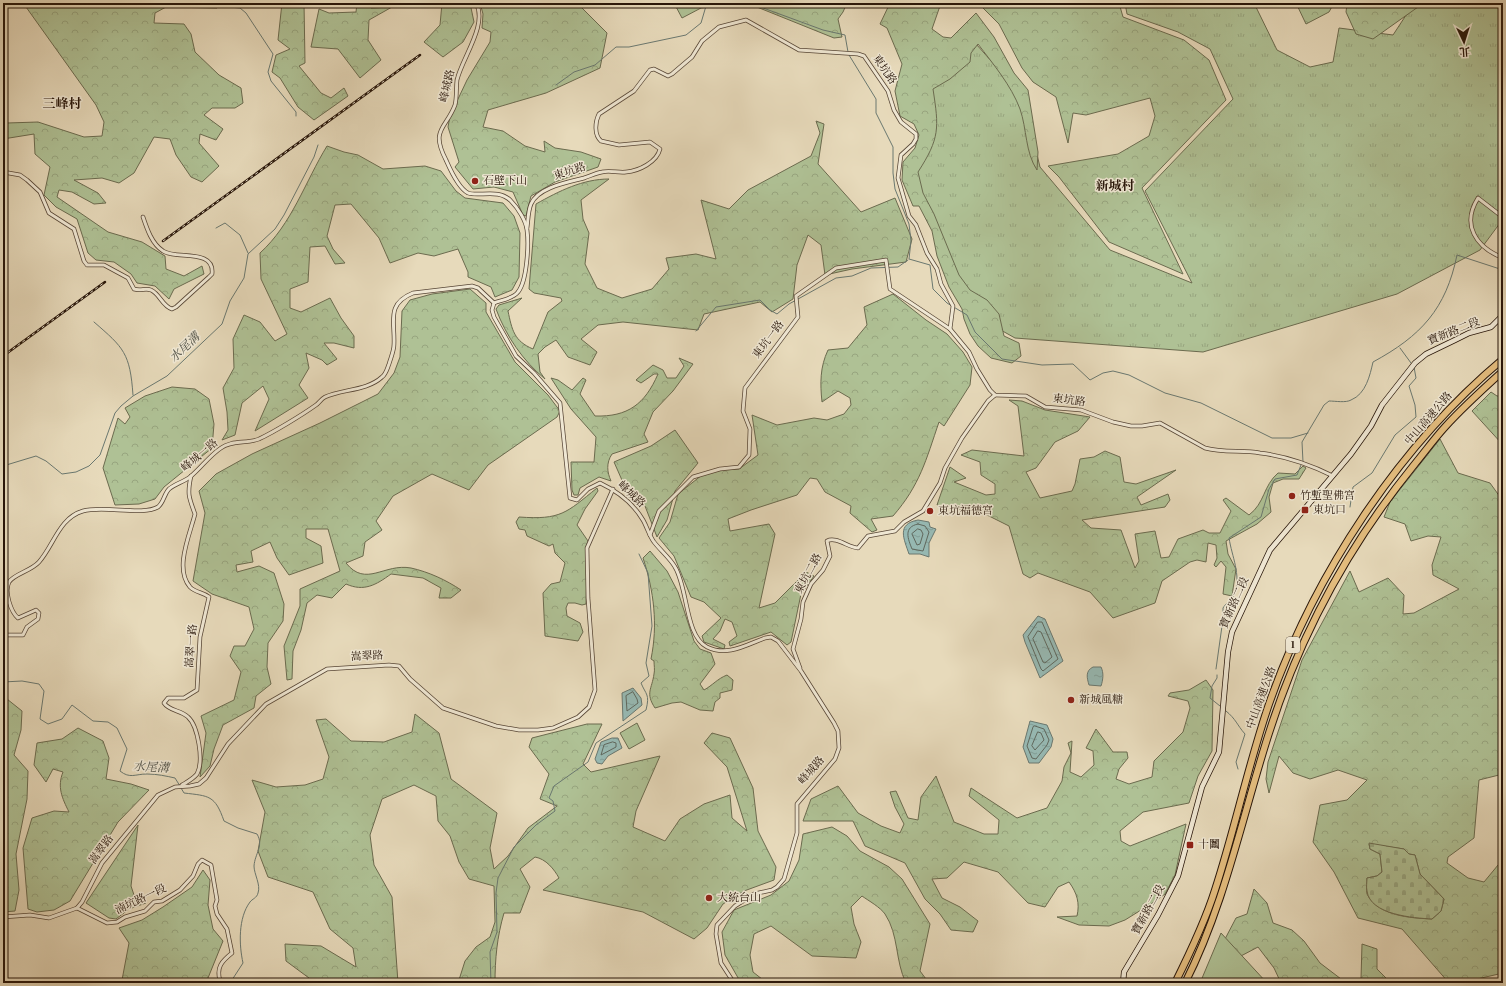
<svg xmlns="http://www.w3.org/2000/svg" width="1506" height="986" viewBox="0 0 1506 986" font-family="'Old Standard TT','Noto Serif TC',serif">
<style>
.grass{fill:url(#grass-tufts);stroke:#6b6b4f}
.forest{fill:url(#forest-crowns);stroke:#6b6b4f;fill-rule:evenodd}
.cemetery{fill:url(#cemetery-stones);stroke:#6b6b4f}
.park{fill:#afc195;stroke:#6b6b4f}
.water{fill:url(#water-ripples);stroke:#6a7870}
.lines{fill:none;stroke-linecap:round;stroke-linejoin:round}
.shore{stroke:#5f685e;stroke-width:1}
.stream{stroke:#6a7870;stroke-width:1}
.street-casing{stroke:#574636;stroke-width:4.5}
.secondary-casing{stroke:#271509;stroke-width:6}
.highway-casing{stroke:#271509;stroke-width:8}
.street{stroke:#efe7d3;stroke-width:3}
.secondary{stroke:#efe7d3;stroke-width:4.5}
.highway{stroke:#e4bd7e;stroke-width:6}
.rail-casing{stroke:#271509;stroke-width:2.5}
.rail{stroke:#efe7d3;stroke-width:1;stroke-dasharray:3;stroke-linecap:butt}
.poi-dot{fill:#8f2418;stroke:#efe7d3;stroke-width:1.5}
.labels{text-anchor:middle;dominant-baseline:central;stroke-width:3;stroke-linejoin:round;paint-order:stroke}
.shield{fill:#efe7d3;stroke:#635446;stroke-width:1}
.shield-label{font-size:10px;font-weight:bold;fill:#271509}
.street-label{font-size:11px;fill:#271509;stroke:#efe7d3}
.poi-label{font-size:11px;fill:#271509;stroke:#efe7d3;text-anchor:start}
.water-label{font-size:12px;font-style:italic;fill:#4e4f45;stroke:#efe7d3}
.quarter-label{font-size:13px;font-weight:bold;fill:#271509;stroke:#efe7d3}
</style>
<defs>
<pattern id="grass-tufts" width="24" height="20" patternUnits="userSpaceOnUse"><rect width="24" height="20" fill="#afc195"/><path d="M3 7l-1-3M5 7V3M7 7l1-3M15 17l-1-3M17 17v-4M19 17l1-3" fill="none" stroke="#97a57f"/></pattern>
<pattern id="forest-crowns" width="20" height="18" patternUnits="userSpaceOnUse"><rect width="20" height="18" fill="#afc195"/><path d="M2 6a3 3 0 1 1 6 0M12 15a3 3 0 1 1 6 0" fill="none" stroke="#97a57f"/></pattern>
<pattern id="cemetery-stones" width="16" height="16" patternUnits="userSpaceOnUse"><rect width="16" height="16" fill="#afc195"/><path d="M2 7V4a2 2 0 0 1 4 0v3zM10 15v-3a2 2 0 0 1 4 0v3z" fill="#97a57f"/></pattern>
<pattern id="water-ripples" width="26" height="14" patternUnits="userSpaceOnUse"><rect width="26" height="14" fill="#97bab4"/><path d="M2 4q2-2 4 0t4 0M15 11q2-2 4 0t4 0" fill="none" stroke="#829f99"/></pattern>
</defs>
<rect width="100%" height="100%" fill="#e7dabb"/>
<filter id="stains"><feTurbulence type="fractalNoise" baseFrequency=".005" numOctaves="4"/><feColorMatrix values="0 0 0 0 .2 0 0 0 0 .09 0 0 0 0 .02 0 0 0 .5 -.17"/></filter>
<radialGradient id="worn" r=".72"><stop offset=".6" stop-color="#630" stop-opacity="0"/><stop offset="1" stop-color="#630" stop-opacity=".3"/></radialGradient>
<polygon class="grass" points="1125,3 1254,3 1277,50 1310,67 1333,62 1339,28 1393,35 1414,3 1503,3 1503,219 1480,250 1397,294 1203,352 1015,338 974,315 910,177 928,133 925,90 969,36 1023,97 1040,167 1110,250 1192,283 1145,191 1233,99 1210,49 1178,32 1127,14"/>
<g class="forest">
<polygon points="3,3 215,3 217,5 217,8 166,7 155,13 154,23 184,24 191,34 195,52 219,75 241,88 243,103 235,108 212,108 204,115 223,129 216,140 200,134 199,143 219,166 202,182 191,177 176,155 170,139 154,137 134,173 119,183 102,178 74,180 98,193 106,203 94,204 72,192 59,190 57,197 108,232 142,242 165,256 166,269 184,276 202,266 204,274 174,289 169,299 155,286 137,283 131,274 114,262 96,260 88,253 77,219 56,207 44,195 50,167 35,154 34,134 3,139 3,119 7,123 38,122 84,137 102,136 104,122 96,105 26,7 3,7"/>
<polygon points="282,3 304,3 305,63 299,66 321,93 331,98 344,88 348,96 314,120 298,107 280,78 272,72 276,55 290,49 278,40"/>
<polygon points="357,3 368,3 371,8 392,7 369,20 368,40 381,60 360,78 338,49 311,47 319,9 329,13 356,12"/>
<polygon points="442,3 470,3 474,22 463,42 443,57 424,42 440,25"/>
<polygon points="480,3 493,3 497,5 499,3 585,3 582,8 607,33 600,68 546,93 488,110 483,127 503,131 525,146 545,152 544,141 555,148 581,152 601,159 598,167 555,182 531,196 526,216 523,215 513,192 494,187 473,189 455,167 459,162 448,127 450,116 467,80 490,42 491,32 482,28 483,14"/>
<polygon points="674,3 847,3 843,12 838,19 842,37 834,38 747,3 701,8 682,18"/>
<path d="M890 3H941L932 29 943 37 951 38 976 13 994 37 1014 73 1028 90 1038 152 1037 170C1025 152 1027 129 1020 109 1011 85 993 64 978 44L971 53 970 62 950 79 933 89C939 128 940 138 918 172L923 193 934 214 959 275 970 290 987 300 999 314 1004 336 1019 343 1021 356 1012 363 991 358 978 346 970 334 964 319 962 309 949 287 937 256 932 231 919 206H913L902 180 903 162 915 148 919 135 914 124 900 116 895 91 902 64 887 28 880 24Z"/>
<polygon points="978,3 1119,3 1123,17 1184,40 1209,60 1226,100 1142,188 1183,274 1109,242 1059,177 1048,166 1118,154 1149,136 1155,116 1150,98 1086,115 1073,113 1068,143 1056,97 1033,82 1022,68 999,24"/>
<polygon points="1296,3 1334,3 1329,12 1306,24"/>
<polygon points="1339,3 1418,3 1418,7 1373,39 1356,34 1346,12 1347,4"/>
<path d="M816 121 824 124 818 164 861 212 895 198 912 239 906 262 852 269 825 275 821 245 808 235 797 265 793 299 772 312 760 302 704 314 698 330 623 322 598 325 581 339 597 352 590 365 568 357 556 340 545 347 538 354 540 372 545 379C523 361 506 336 496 309L499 305 522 298 508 311C512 330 514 341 533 349L548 312 562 301 561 298 534 293 529 289 536 204C559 191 583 179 609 179L581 200 583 219 589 233 585 264 597 288 622 298 652 289 669 269 666 258 696 254 716 259 701 200 729 209 748 190 811 156 820 133Z"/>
<path d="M327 146 344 152 358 155 383 169 425 166 441 171 456 191 465 198 503 203 514 216 520 233 519 277 512 290 495 297 491 287 468 277V272L458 249 434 256 418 253 390 263 379 238 351 204 335 205 327 236 333 249 345 263 335 264 325 246 310 247 308 282 290 289V308L301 312 330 298 341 318 354 336V348L334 343H324L337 359 327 365 322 360 306 353 309 368 299 385 308 398 255 431 269 399 263 386 242 403 235 435 222 440 228 430 227 412 223 388 234 368 233 339 244 315 260 322 275 341 287 334 261 279 260 253C292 224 305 182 327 146Z"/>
<path d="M470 289 486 303V312L515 362 548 395 560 411 557 417 488 465 469 490 432 474 393 496 376 521 382 530 365 542 363 556 346 563C366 588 384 563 411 568 429 572 446 580 461 590L451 598H439L441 588 423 578 391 574C376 585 364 592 346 584L332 598 317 595 307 603 301 630 293 651 292 679 287 680 284 646 300 606V589L340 571 328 529H306V538L321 546 323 563 289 575 277 558 270 542 251 551 253 562 236 565 237 572 259 566 274 573 284 604 283 621 268 643 267 667 271 684 256 696 254 708 223 725 214 749 210 766 200 777 206 733 201 716 234 700 241 672 230 656 234 646H245L254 629 249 607 212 594 193 581 205 513 199 491 216 474 252 454 320 423 378 394 394 373 400 357 402 311 410 300 432 294Z"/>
<path d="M893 294 926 320 947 334 963 352 972 367 970 385 944 426 939 422C926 460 920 485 893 516L871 519 877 530 872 532 850 513 851 506 825 492 817 479 810 478 797 495 751 510 728 519 730 531 769 524 775 534 759 608 775 603 806 572 814 576 801 594 791 642 787 645 771 632 730 646 729 642 737 636 732 622 725 619 720 631 713 639 725 645 724 649 704 642 702 636 721 618 704 602 691 597 674 556 659 538 670 522 678 494 702 475 721 470 739 469 758 455 752 415 777 425 814 418 827 420 844 414 851 405 850 398 838 391 822 402C820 383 820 367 828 350L848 348 867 325 864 307Z"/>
<path d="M679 358 693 364 673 391 653 412 644 434 648 442 612 454C606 463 607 472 611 481L599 477 580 488 578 495H574L572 490 571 462H594L596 437 571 409 551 378 558 380 572 390 583 378 586 380 580 394 595 416C628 417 645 404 658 374H654L641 383 636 380 653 365 663 370 667 378H676L684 366Z"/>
<polygon points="172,387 195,389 209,399 214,424 212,448 164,487 155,499 139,504 115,505 103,468 118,418 125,424 130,417 125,408 145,396"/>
<polygon points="1491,392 1497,396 1503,396 1503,445 1472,411"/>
<path d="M1009 400 1022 401 1045 410 1090 417 1078 431 1055 442 1036 468 1026 472 1040 498 1072 491 1075 484 1080 459 1094 457 1105 451 1120 457 1124 482 1136 484 1176 470 1137 497 1141 505 1168 494 1170 500 1165 507 1082 520 1091 528 1121 530 1135 568 1139 561 1135 534 1155 531 1161 558 1169 557 1178 539 1203 530 1209 533H1220L1231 511 1223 500 1226 498 1249 515C1265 503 1263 486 1278 473L1295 474 1303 466 1306 468 1299 479H1283L1273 483 1269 497 1271 512 1257 524 1226 541 1228 554 1236 569 1232 596 1223 594 1226 567 1221 561 1216 567 1214 565 1217 558 1216 545 1208 543 1206 562 1197 560 1190 562 1162 581 1155 603 1113 618 1090 592 1038 573 1030 578 1023 574 1009 526 985 514 937 505 950 467 966 478 954 482 986 495 995 494V484L981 475 980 462 961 455 972 450 1024 456 1018 406Z"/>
<polygon points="675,430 698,463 675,491 667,520 657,537 645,506 625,487 614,462 651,446"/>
<path d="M1440 439 1458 473 1490 483 1503 501V774L1479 780 1474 838 1448 857 1447 863 1468 878 1484 882 1503 859V973L1460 983H1449L1402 929 1358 918 1334 872 1313 842 1320 805 1347 800 1367 780 1338 770 1310 779 1293 773 1279 756 1269 793 1266 779 1268 762 1302 660 1350 571 1359 592 1388 578 1404 595 1403 614 1414 613 1459 589 1433 575 1432 565 1441 537 1428 536 1411 541 1405 524 1384 517 1390 502ZM1369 844 1404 849 1409 854 1415 855 1420 874 1444 899 1441 911 1432 919C1410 918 1378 916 1367 894 1366 890 1367 883 1367 878L1377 876 1382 872 1380 854 1370 849Z"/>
<path d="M597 488 598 491 585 509 577 525 588 541 586 604 582 605 575 603H568L566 608 567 616 580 623 583 632 578 641 545 636 543 593 551 584 560 582 565 563 555 553 553 544 549 546 527 536 525 530 519 529 516 522 519 517C561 520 566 513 597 488Z"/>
<path d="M650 551 667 571 678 592 694 641 700 649 711 653 715 664 700 684 704 690C713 685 717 679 727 675L733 680 732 690 720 693V698L715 702 713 711 700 710 681 702 672 703 655 708C645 693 652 689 654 674 655 670 654 665 654 661L651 659C658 625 654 591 643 558Z"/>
<path d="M1206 680 1213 690 1212 751 1198 776 1189 803 1143 812 1120 831 1121 841 1130 846 1186 824 1175 875 1165 894 1154 902 1125 920 1109 926 1079 925 1057 917 1077 916C1080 903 1077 893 1069 882L1058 887 1045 907 1028 903 998 872 964 862 947 878 932 879 942 898 960 907 978 921 973 932 951 930 940 914 925 899 905 863 865 846 853 821H803L811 799 838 786 858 813 881 826 900 833 904 824 895 807 890 792 896 791 908 818 918 820 921 797 936 776 954 822 984 834H998L999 820 969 796 971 788 1017 818 1047 808 1062 781 1064 767 1071 753 1068 743 1072 741 1070 772 1081 777 1094 765 1093 751 1086 748 1096 729 1113 752H1127L1128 758 1119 769 1116 779 1129 784 1152 777 1154 761 1183 732 1190 708 1188 701 1168 696 1170 693 1189 690Z"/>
<polygon points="7,699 22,711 21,730 14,755 28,771 27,799 16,854 19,890 15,911 3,912 3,700"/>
<path d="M415 714 439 733 451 779 497 813 490 848 494 869 508 856 528 828 557 806 540 799 549 774 529 747 532 738 587 724H602L583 764 591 772 660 756 636 811 633 827 665 841 680 819 704 804 730 795 732 818 747 831 727 767 704 743 712 733 730 738 753 788 758 831 776 867 774 880 744 891 723 904 707 928 694 939 643 912 543 890 559 878C554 869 546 859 535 857L520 869 530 887 520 913H504C497 937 495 959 495 983H458L465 961 476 947 490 937 495 922 494 886 469 879 459 862 450 836 438 821 436 796 414 785 382 799 370 835 374 865 392 897 398 983H312L313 981 286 961 285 944 321 946 356 967 353 948 330 929 313 892 268 877 258 851 265 812 252 780 276 787 305 785 323 779 329 757 316 720 326 719 351 741 384 742 412 732Z"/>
<path d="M78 728 103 741 109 758 106 779 131 784 149 790 118 822 70 901 54 910 37 912 28 909 23 848 32 818 54 811 69 812C62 798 57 787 63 772L53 769 46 782 34 765 37 743 62 739Z"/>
<polygon points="138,825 131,886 135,898 146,903 129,909 116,919 109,918 86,903"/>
<path d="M832 827 847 836 860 851 889 867 902 879 930 924 920 971 929 983H906C895 961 899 935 885 914 880 907 869 901 862 896L851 907 854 924 861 942 856 958 812 956 771 926 754 934 750 955 753 972 767 983H741L725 955 722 932 734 910 771 895 789 881 799 860 803 834Z"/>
<polygon points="203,870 210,880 208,905 213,929 223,941 208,978 200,983 124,983 122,980 129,943 119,928 142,920 163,907 192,887"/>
<polygon points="1254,889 1267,903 1273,923 1292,930 1304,941 1320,963 1345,982 1361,979 1362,944 1377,949 1377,969 1391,983 1281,983 1274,968 1258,947 1239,957 1225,939 1236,918 1247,914"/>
</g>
<path class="cemetery" d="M1369 843 1404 849 1409 854 1415 855 1420 874 1444 899 1441 911 1432 919C1414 918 1370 915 1367 891 1366 887 1367 882 1367 878L1377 876 1382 872 1380 854 1370 849Z"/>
<g class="park">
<polygon points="637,723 645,740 629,749 620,733"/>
<polygon points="1221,933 1267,983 1200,983"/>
</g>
<g class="water">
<path d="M918 520 929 522 930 527 936 529 929 543V557L920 554H909C904 539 896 524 918 520Z"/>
<polygon points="1038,616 1045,619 1063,661 1040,678 1025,642 1023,635"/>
<path d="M1093 667H1101C1104 673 1103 680 1101 686L1089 685C1087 678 1085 671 1093 667Z"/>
<polygon points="633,688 641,698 642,705 623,721 622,693"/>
<polygon points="1030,721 1047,725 1053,739 1051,747 1039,763 1029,763 1023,747"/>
<polygon points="612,738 618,738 622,748 608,756 602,764 597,763 595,759 601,742"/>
</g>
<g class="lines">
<g class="shore">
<path d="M918 524 925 526 929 532 923 551 912 549C908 539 903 527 918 524Z"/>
<polygon points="918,529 921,530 923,534 920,544 917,545 912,534"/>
<polygon points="1038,622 1042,622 1058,659 1043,671 1041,669 1028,637"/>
<polygon points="1038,631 1041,632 1052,657 1045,663 1043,662 1033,639"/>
<polygon points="633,692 637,699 638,703 627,711 626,696"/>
<polygon points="1035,726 1044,729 1049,740 1047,745 1036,759 1032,758 1027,746 1033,727"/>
<polygon points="1038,732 1041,733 1044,740 1035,750 1032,746"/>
<polygon points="613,742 616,743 616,747 601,755 604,745"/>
</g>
<g class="stream">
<polyline points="225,3 229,7 240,8 246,13 273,54 268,72 271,81 296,112 296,116"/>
<polyline points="714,3 755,5 823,30 845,35 848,52"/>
<polyline points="849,55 876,99 876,113 893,147 893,173 895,189 909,224 911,241 909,259 930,265 933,289 947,303 967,315 975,332 1002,359 1042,365 1073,364 1090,380 1103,373 1113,371 1129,375 1165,393 1201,403 1272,438 1291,438 1308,433"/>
<polyline points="556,85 574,72 595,65 616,47 629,47 686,35 701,23 706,6 713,3"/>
<polyline points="216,228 225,223 240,235 248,253"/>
<path d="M94 322C124 348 130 353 133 395"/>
<polyline points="696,331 716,307 760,300 770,310 777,314 789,304 836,278 852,276 871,268 898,267 908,260"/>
<polyline points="1400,348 1411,363"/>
<path d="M1303 462 1302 442 1324 405 1329 401C1335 401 1346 403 1351 400 1366 394 1370 375 1373 362 1421 336 1446 309 1457 255L1503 270"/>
<polyline points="3,466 36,456 46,461 62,474 76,472 89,466 100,455 115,413 121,406 133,396 167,376 222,324 230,301 244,278 248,254 275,229 284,215 314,157 318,145"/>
<polyline points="1350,507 1353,487 1372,473 1395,435 1416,417 1415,405 1409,386 1416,378 1414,367"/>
<path d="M1223 621V608C1226 603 1233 598 1235 594 1241 574 1232 557 1229 538L1261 517 1269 489 1275 479 1297 475 1301 465"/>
<polyline points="1216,669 1222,626"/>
<polyline points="1217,675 1217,678 1212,686 1210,698 1220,706"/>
<path d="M3 682 22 681 39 684 44 691 40 719 48 724 62 719 72 705 93 721 108 722 117 728 127 749 120 771C130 779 135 774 147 774 157 774 166 776 175 778L180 786"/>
<path d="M1226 711C1236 719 1237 725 1245 734L1236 762 1238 769"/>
<path d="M181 788 184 793C209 796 215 795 224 821L238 828 257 834C264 846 255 853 254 866 254 874 261 885 258 893 257 898 252 899 250 902 238 918 239 945 243 963L230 983"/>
<path d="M491 983 490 952 497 932 496 893 498 878 514 847 536 825 555 811 553 801 549 798 554 786 588 762 596 743 646 710C650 694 646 695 641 683L649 676 646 663 652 626 648 573 639 554"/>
</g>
<defs>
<g id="street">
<path d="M476 3C488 25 462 58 457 80 456 88 457 97 455 105 446 129 430 129 446 160 450 169 458 188 468 193 479 197 499 188 511 201 518 208 526 221 527 230 529 245 527 281 518 292 513 299 501 300 494 303L492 310 494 317 516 356 534 373 560 403 570 498 577 500 588 489 600 483C617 491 633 503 643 520 647 527 649 535 654 542 660 550 670 558 675 567 688 588 685 636 707 647 727 657 746 645 765 638L771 637 778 641 801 671 834 723 838 731 839 748 835 759 797 804V833L784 879 777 887 772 890 754 894 735 906 717 925 716 934 721 963 734 983"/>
<path d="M3 172 20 175 27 180 40 192 49 213 74 229 84 261 87 265H104L128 278 134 289C140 291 146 288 151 290 160 294 162 306 172 309L176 307 209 277 212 274C215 248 176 260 163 251 152 244 147 229 143 217"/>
<path d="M1500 215 1478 198C1461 225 1476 247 1503 258"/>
<path d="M527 228C528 221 528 211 531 204 538 187 569 182 584 178 590 176 596 173 602 172 610 170 618 173 626 172 639 171 657 162 660 149L650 142 619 145 601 141C594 135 595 122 599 114L634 91 650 70 654 69 668 76 672 74 692 57 702 41 719 27 746 20 799 50 858 54 864 56 888 91 894 110 901 122 916 134V139L913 144 901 155 898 178 909 216 916 225 927 253 937 269 941 284 953 306 950 329 969 352 977 369 990 390 995 395 1026 396 1045 407 1081 410 1113 422 1131 426H1142L1160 423 1205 448C1223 453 1242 450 1260 453 1285 456 1311 465 1333 476"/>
<polyline points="650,535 659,511 693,477 720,469 739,467 749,455 750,429 743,411 745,388 798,317 796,296 836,268 886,260 890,289 950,329"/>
<path d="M3 635H23L27 627 38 619 39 613 36 610 18 618C11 612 4 592 9 582 14 574 31 571 39 562 54 545 59 518 83 511 103 505 143 516 158 507 164 502 164 494 169 489 175 484 183 482 190 477 201 468 209 456 221 448 232 440 246 444 259 439 274 432 302 415 316 405 319 403 321 399 325 397 342 389 367 391 382 377 386 374 387 369 389 364 391 357 394 351 394 344 395 321 386 304 413 293L472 286 478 288 494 303"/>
<path d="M800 668 793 649 801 619 803 602 811 584 823 570 830 556 827 541C836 536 849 548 858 548L868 536 895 531 904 522 923 511 940 483 945 468 962 438 988 401 995 395"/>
<path d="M182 785C187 782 193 779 197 774 204 761 198 726 188 717 181 710 169 711 164 703L168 698H184L197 690 200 637 209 597C203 592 196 593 190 587 174 569 190 534 195 514 189 498 187 494 191 476"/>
<path d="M77 908 107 923 117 922 125 917 145 911 154 902 162 901 180 890 193 876 198 864 202 860 211 865 217 900 215 906 217 914 227 929 232 953C222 961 216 967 220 981L223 983"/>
<polyline points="3,917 30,915 49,918 77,908 82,902 102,863 158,795 175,787 190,786 199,784 206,778 228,744 266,704 327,669 389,665 399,666 410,679 443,708 496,726 519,730 538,730 553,728 578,717 589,707 595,690 588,598 587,548 613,489"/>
</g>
<polyline id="secondary" points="1123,983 1124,972 1158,915 1178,876 1202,787 1219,752 1228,652 1232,632 1270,550 1351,454 1371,426 1382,405 1415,363 1426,354 1455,340 1469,333 1491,327 1503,315"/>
<g id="highway">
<path d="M1175 983C1190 953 1205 922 1215 890 1235 829 1248 765 1269 704 1314 575 1398 447 1503 359"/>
<path d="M1185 983C1225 904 1242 817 1269 733 1300 635 1349 545 1414 465 1424 453 1434 439 1445 427 1463 407 1483 389 1503 371"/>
</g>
</defs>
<use href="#street" class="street-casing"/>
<use href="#secondary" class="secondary-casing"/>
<use href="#highway" class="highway-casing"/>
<use href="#street" class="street"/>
<use href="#secondary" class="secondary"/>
<use href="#highway" class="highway"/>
<defs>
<g id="rail">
<polyline points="163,241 420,55"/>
<polyline points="3,356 105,282"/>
</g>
</defs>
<use href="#rail" class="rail-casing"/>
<use href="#rail" class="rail"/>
</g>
<g class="poi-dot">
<circle cx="475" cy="181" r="4"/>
<circle cx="1292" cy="496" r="4"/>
<rect x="1301" y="506" width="8" height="8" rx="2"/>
<circle cx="930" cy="511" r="4"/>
<circle cx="1071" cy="700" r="4"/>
<rect x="1186" y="841" width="8" height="8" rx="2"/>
<circle cx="709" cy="898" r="4"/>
</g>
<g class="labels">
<rect class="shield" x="1286" y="637" width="14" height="16" rx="3"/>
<g class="shield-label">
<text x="1293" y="645">1</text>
</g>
<g class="street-label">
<text transform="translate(884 70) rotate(55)">東坑路</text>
<text transform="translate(448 86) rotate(-77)">峰城路</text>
<text transform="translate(570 172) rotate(-18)">東坑路</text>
<text transform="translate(1454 332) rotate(-22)">寶新路二段</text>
<text transform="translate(769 340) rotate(-53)">東坑一路</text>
<text transform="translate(1069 401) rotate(7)">東坑路</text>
<text transform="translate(1429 419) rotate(-49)">中山高速公路</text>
<text transform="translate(200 456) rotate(-40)">峰城一路</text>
<text transform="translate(631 495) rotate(43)">峰城路</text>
<text transform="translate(809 574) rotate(-61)">東坑二路</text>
<text transform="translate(1235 603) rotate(-66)">寶新路二段</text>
<text transform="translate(192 646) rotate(-85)">嵩翠一路</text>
<text transform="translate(367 657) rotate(-3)">嵩翠路</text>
<text transform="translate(1262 698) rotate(-70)">中山高速公路</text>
<text transform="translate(812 771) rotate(-49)">峰城路</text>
<text transform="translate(102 850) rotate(-54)">嵩翠路</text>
<text transform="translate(141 900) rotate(-25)">湳坑路一段</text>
<text transform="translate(1149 910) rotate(-61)">寶新路二段</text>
</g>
<g class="poi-label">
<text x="483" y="181">石壁下山</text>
<text x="1300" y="496">竹塹聖佛宮</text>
<text x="1313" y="510">東坑口</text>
<text x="938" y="511">東坑福德宮</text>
<text x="1079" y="700">新城風糖</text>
<text x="1198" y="845">十鬮</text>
<text x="717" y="898">大統台山</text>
</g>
<g class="water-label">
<text transform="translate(185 348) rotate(-43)">水尾溝</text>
<text transform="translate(151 768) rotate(3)">水尾溝</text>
</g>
<g class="quarter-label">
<text x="62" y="104">三峰村</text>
<text x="1115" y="186">新城村</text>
</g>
</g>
<rect width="1506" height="986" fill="none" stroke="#e7dabb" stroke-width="16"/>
<rect x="4" y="4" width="1498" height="978" fill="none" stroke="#271509" stroke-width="2"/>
<rect x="8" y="8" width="1490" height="970" fill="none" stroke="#271509"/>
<g transform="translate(1464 42) rotate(176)" stroke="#efe7d3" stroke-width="3" paint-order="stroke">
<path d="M0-3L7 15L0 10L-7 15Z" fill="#271509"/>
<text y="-6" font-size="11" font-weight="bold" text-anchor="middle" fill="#271509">北</text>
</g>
<rect width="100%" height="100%" filter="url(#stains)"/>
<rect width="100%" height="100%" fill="url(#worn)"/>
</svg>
